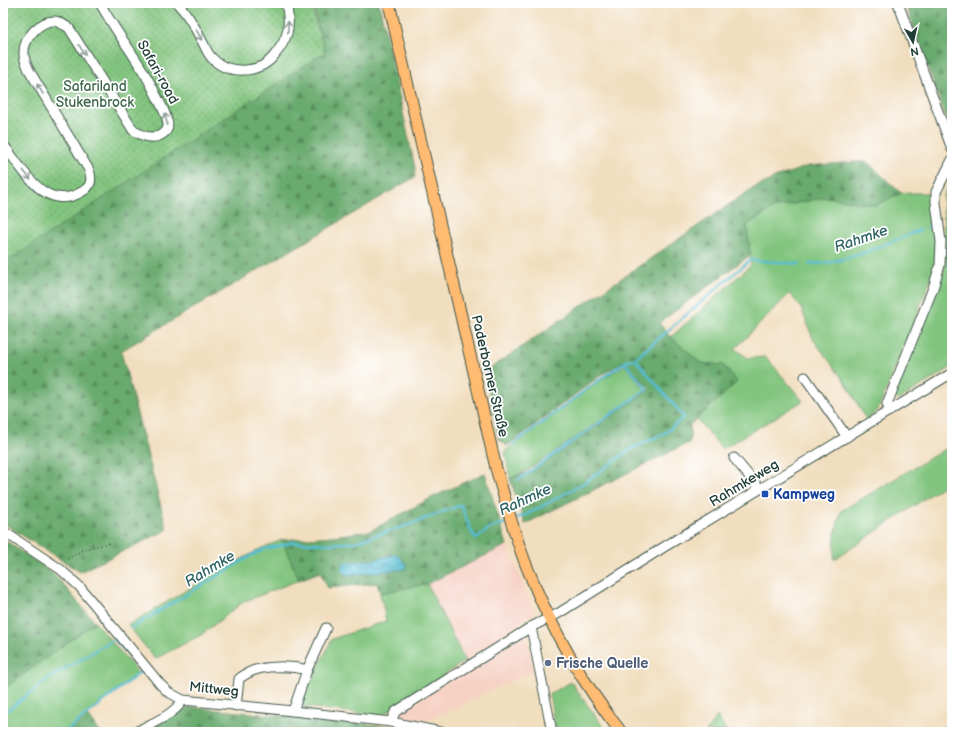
<svg xmlns="http://www.w3.org/2000/svg" width="955" height="735" viewBox="0 0 955 735" font-family="'Balsamiq Sans',sans-serif">
<style>
.built{fill:#f6d2c4}
.green{fill:#82c57f;stroke:#50815a}
.forest{fill:url(#forest-firs);stroke:#447451}
.park{fill:url(#park-dots);stroke:#50815a}
.water{fill:url(#water-waves);stroke:#3a7c83}
.lines{fill:none;stroke-linecap:round;stroke-linejoin:round}
.stream{stroke:#54bcd2;stroke-width:2.5}
.minor-casing{stroke:#3e5549;stroke-width:11}
.major-casing{stroke:#3e5549;stroke-width:13}
.path{stroke:#3e5549;stroke-width:1.5;stroke-dasharray:1 3;stroke-linecap:butt}
.minor{stroke:#fff;stroke-width:9}
.major{stroke:#ffbb71;stroke-width:11}
.oneway{stroke:#8f9e9a}
.transit-dot{fill:#1a4fb4;stroke:#fff;stroke-width:1.5}
.service-dot{fill:#5c6f8a;stroke:#fff;stroke-width:1.5}
.labels{text-anchor:middle;dominant-baseline:central;stroke-width:3.5;stroke-linejoin:round;paint-order:stroke}
.street-label{font-size:14px;fill:#1f3d34;stroke:#fff}
.park-label{font-size:14px;fill:#3d664a;stroke:#fff}
.transit-label{font-size:14px;font-weight:bold;fill:#164399;stroke:#fff;text-anchor:start}
.service-label{font-size:14px;font-weight:bold;fill:#4e5e75;stroke:#fff;text-anchor:start}
.water-label{font-size:15px;font-style:italic;fill:#2f6363;stroke:#fff}
</style>
<defs>
<pattern id="forest-firs" width="22" height="20" patternUnits="userSpaceOnUse"><rect width="22" height="20" fill="#69aa6e"/><path d="M5 1l3.5 6h-7zM16 11l3.5 6h-7z" fill="#568c5b"/></pattern>
<pattern id="park-dots" width="8" height="8" patternUnits="userSpaceOnUse"><rect width="8" height="8" fill="#82c57f"/><path d="M2 2h.1M6 6h.1" fill="none" stroke="#6aa169" stroke-width="1.8" stroke-linecap="round"/></pattern>
<pattern id="water-waves" width="16" height="10" patternUnits="userSpaceOnUse"><rect width="16" height="10" fill="#54bcd2"/><path d="M0 5q4-4 8 0t8 0" fill="none" stroke="#459aab"/></pattern>
</defs>
<rect width="100%" height="100%" fill="#fff"/>
<filter id="ink" filterUnits="userSpaceOnUse"><feTurbulence type="fractalNoise" baseFrequency=".025" numOctaves="2"/><feDisplacementMap in="SourceGraphic" scale="8" xChannelSelector="R" yChannelSelector="G"/><feConvolveMatrix kernelMatrix="1 2 1 2 8 2 1 2 1" color-interpolation-filters="sRGB"/></filter>
<filter id="wash" filterUnits="userSpaceOnUse"><feTurbulence type="fractalNoise" baseFrequency=".012" numOctaves="4" result="noise"/><feDisplacementMap in="SourceGraphic" scale="16" xChannelSelector="R" yChannelSelector="G"/><feGaussianBlur stdDeviation="0.9" result="paint"/><feColorMatrix in="noise" values="0 0 0 0 0 0 0 0 0 0 0 0 0 0 0 0 0 1.4 0 .05"/><feComposite in="paint" operator="in"/></filter>
<g filter="url(#wash)">
<rect width="100%" height="100%" fill="#f1debf"/>
<g class="built">
<polygon points="507,545 535,613 465,661 427,584"/>
<polygon points="526,634 535,673 530,672 424,722 400,719 403,710"/>
</g>
<g class="green">
<polygon points="952,181 952,367 898,400 894,396 936,294 945,267 943,195"/>
<polygon points="901,193 928,193 936,222 937,247 934,271 878,410 866,420 848,386 813,339 801,308 790,293 735,349 748,358 766,357 803,401 722,449 696,418 737,382 723,365 700,363 671,337 751,265 747,225 773,208 827,197 875,205"/>
<polygon points="625,365 645,390 531,468 510,479 505,451 599,381"/>
<polygon points="952,445 952,480 834,560 835,534 841,511"/>
<polygon points="282,540 299,580 243,602 201,635 155,659 128,625 212,575 262,548"/>
<polygon points="427,584 465,661 381,716 299,706 332,639 386,621 380,593"/>
<polygon points="95,622 139,674 66,732 3,732 3,689"/>
<polygon points="571,682 607,732 556,732 549,694"/>
<polygon points="717,716 727,732 706,732"/>
</g>
<g class="forest">
<polygon points="312,3 379,3 415,168 415,177 121,351 167,530 80,572 3,523 3,264 325,52"/>
<polygon points="905,3 952,3 952,135"/>
<polygon points="866,161 901,193 875,205 827,197 773,208 747,225 750,255 659,323 671,337 700,363 723,365 737,382 690,425 690,442 525,524 510,479 535,469 650,389 624,361 598,377 507,446 499,439 485,372 750,190 777,177 808,166"/>
<polygon points="485,473 507,545 427,584 380,593 377,583 328,588 320,572 299,580 282,540 332,536 370,531 433,497"/>
<polygon points="3,539 54,574 95,622 3,689"/>
<polygon points="188,707 396,727 416,732 144,732"/>
<polygon points="88,715 100,732 66,732"/>
</g>
<polygon class="park" points="3,3 310,3 325,52 3,264"/>
<polygon class="water" points="397,554 407,565 405,569 350,575 346,574 342,570 342,567 345,562 372,560"/>
<g class="lines">
<g class="stream">
<polyline points="947,221 952,218"/>
<polyline points="928,227 934,226"/>
<path d="M809 264C842 265 888 243 920 230"/>
<polyline points="512,445 599,380 628,360 635,359"/>
<polyline points="518,480 647,389 625,363"/>
<polyline points="514,519 528,514 584,483 631,449 665,433 684,417 635,359 750,260 800,264"/>
<polyline points="131,628 252,555 265,549 295,542 330,544 355,542 405,526 461,505 471,531 476,539 490,528 508,522"/>
<polyline points="3,714 45,681 114,639 143,670 65,732"/>
<polyline points="938,732 952,722"/>
</g>
</g>
</g>
<g filter="url(#ink)">
<g class="lines">
<defs>
<g id="minor">
<path d="M177 3C188 14 195 27 202 41 205 46 207 53 211 57 226 75 259 74 273 57 289 38 291 27 286 3"/>
<polyline points="898,3 952,149"/>
<path d="M3 144C23 169 46 215 83 191 92 186 92 179 89 170L29 70C27 65 23 58 24 52 24 38 40 20 55 21 60 22 64 25 69 28L133 130C142 136 154 141 164 133 168 130 169 125 167 120 165 111 160 103 156 95 141 62 117 35 100 3"/>
<polyline points="805,377 847,437"/>
<polyline points="890,411 887,404 933,288 940,265 941,242 936,203 936,192 952,160"/>
<polyline points="734,458 760,489"/>
<polyline points="3,531 60,569 79,586 160,684 168,692 183,700 293,711 391,722 441,732"/>
<path d="M236 706 239 679C242 676 246 674 250 672 264 665 292 666 307 670"/>
<polyline points="293,711 307,670 326,628"/>
<polyline points="391,722 395,712 531,627"/>
<path d="M136 732C151 723 173 716 183 700"/>
<polyline points="552,732 531,627 559,613 664,547 952,373"/>
</g>
<path id="major" d="M389 3 496 468C506 503 515 539 529 572 551 628 584 685 621 732"/>
</defs>
<use href="#minor" class="minor-casing"/>
<use href="#major" class="major-casing"/>
<polyline class="path" points="64,561 84,549 110,543"/>
<use href="#minor" class="minor"/>
<use href="#major" class="major"/>
</g>
<defs><path id="oneway-shaft" d="M-6 0H5M1.5-3L5.5 0L1.5 3" fill="none" stroke-width="1.6" stroke-linecap="round" stroke-linejoin="round"/></defs>
<g class="oneway">
<use href="#oneway-shaft" transform="translate(288 27) rotate(-88)"/>
<use href="#oneway-shaft" transform="translate(199 35) rotate(62)"/>
<use href="#oneway-shaft" transform="translate(82 50) rotate(58)"/>
<use href="#oneway-shaft" transform="translate(40 89) rotate(-121)"/>
<use href="#oneway-shaft" transform="translate(166 119) rotate(-103)"/>
<use href="#oneway-shaft" transform="translate(27 175) rotate(52)"/>
</g>
</g>
<rect class="transit-dot" x="761" y="490" width="8" height="8" rx="2"/>
<circle class="service-dot" cx="548" cy="663" r="4"/>
<g class="labels">
<g class="street-label">
<text transform="translate(158 72) rotate(61)">Safari-road</text>
<text transform="translate(490 376) rotate(77)">Paderborner Straße</text>
<text transform="translate(744 483) rotate(-31)">Rahmkeweg</text>
<text transform="translate(214 689) rotate(6)">Mittweg</text>
</g>
<g class="park-label">
<text x="95" y="86">Safariland<tspan x="95" dy="16">Stukenbrock</tspan></text>
</g>
<g class="transit-label">
<text x="773" y="494">Kampweg</text>
</g>
<g class="service-label">
<text x="556" y="663">Frische Quelle</text>
</g>
<g class="water-label">
<text transform="translate(861 239) rotate(-19)">Rahmke</text>
<text transform="translate(525 500) rotate(-25)">Rahmke</text>
<text transform="translate(210 569) rotate(-31)">Rahmke</text>
</g>
</g>
<rect width="955" height="735" fill="none" stroke="#fff" stroke-width="16"/>
<g transform="translate(913 42) rotate(171)" stroke="#ffffff" stroke-width="3" paint-order="stroke">
<path d="M0-3L7 15L0 10L-7 15Z" fill="#1f3d34"/>
<text y="-6" font-size="11" font-weight="bold" text-anchor="middle" fill="#1f3d34">N</text>
</g>
</svg>
